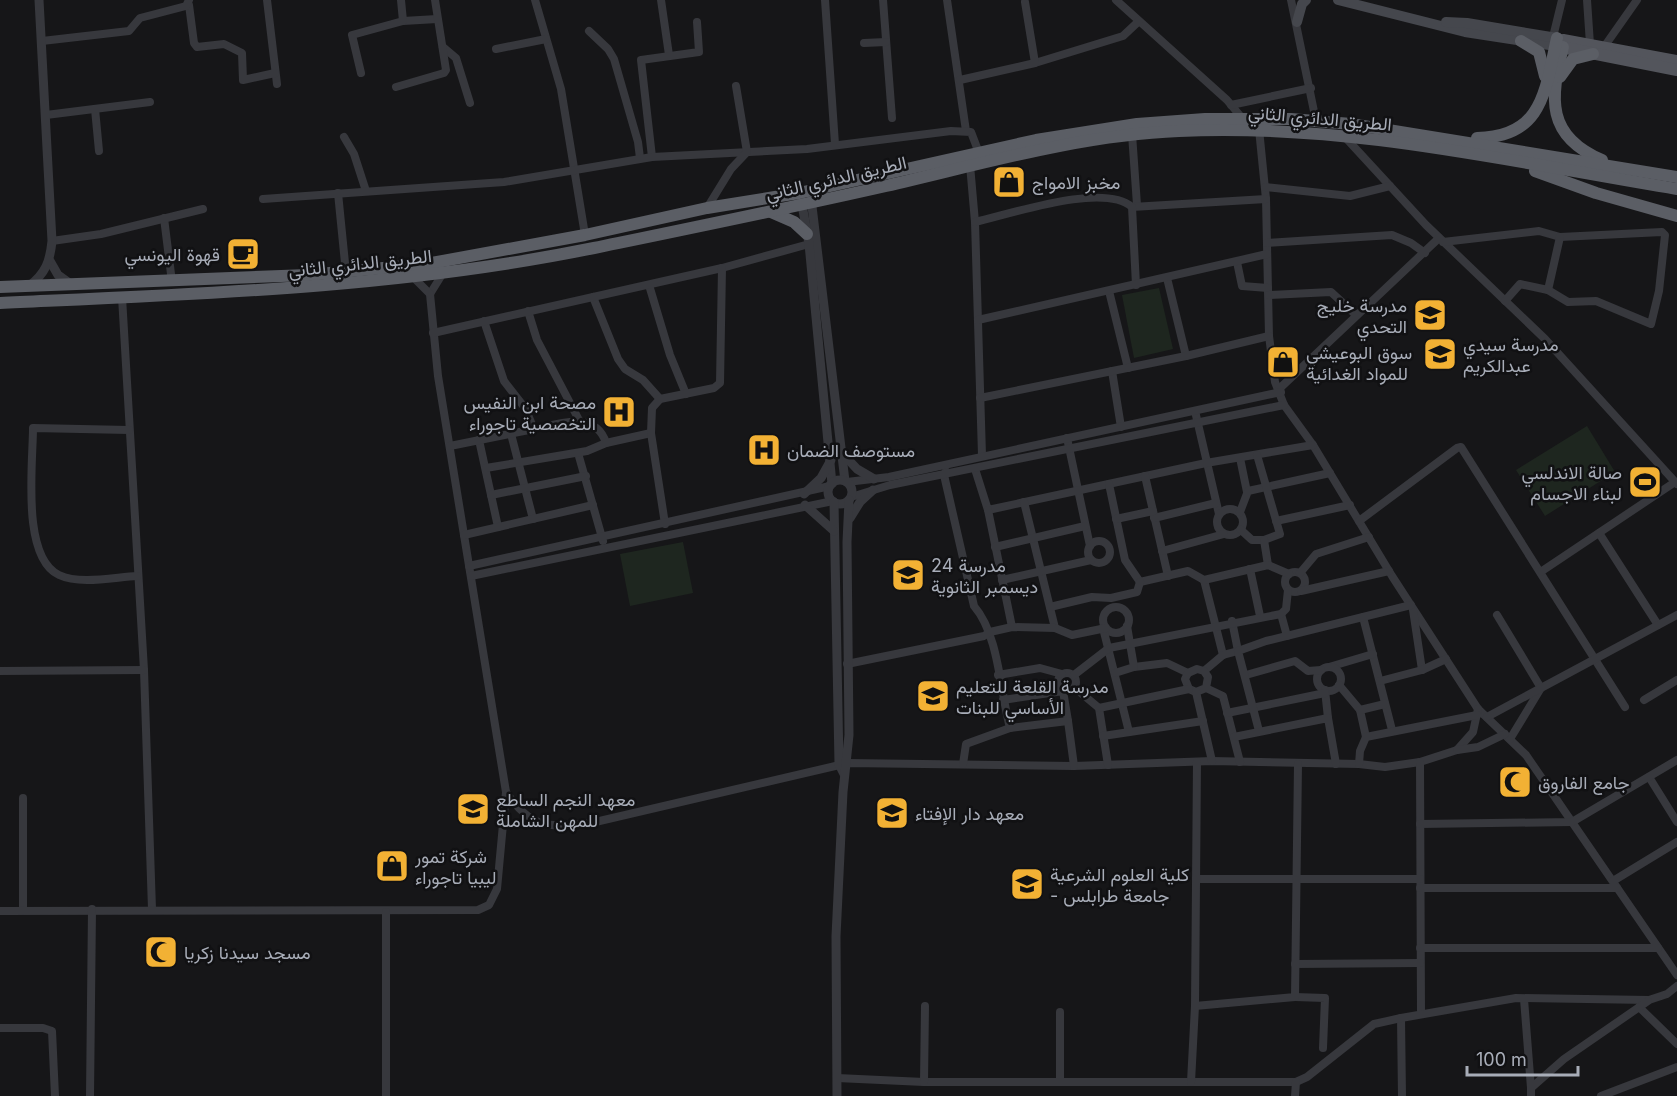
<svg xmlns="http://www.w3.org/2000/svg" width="1677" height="1096" viewBox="0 0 1677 1096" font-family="Inter,Vazirmatn,sans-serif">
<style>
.green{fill:#1e261f}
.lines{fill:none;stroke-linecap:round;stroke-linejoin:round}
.minor{stroke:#37383d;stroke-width:8}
.tertiary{stroke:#37383d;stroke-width:9}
.secondary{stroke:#45474d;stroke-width:10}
.primary{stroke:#53555c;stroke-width:12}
.trunk{stroke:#5b5e65;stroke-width:12}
.labels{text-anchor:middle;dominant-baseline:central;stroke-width:5;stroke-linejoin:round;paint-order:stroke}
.street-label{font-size:18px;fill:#a8adb8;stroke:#111113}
.poi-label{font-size:18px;fill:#a8adb8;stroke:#111113;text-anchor:start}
</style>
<rect width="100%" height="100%" fill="#161618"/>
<g class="green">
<polygon points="1159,288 1173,349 1134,358 1122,295"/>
<polygon points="1587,426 1615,472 1545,516 1516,470"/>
<polygon points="683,542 693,593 630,606 620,554"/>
</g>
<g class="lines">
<g class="minor">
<polyline points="267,0 277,84"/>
<polyline points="535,0 561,89 585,235"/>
<polyline points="661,0 669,55"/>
<polyline points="825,0 835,144"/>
<polyline points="883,0 892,118"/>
<polyline points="947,0 966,131"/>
<polyline points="1116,0 1227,100 1242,118"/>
<polyline points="1291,0 1316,121"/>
<polyline points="1587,0 1590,44"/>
<polyline points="189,5 194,43 197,47 224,44 242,53 243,80 275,73"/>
<polyline points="403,21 437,19"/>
<polyline points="589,31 608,49 614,59 638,142 640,158"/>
<polyline points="1553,37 1562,0"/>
<polyline points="42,41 129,31 140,18 186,6 189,0"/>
<polyline points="864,43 886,42"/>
<polyline points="443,47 456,58 470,103"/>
<polyline points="1604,47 1637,0"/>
<polyline points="496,49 546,39"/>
<polyline points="1035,63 1123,36 1139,21"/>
<polyline points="361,73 352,35 403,21 401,0"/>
<polyline points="960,80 1035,63 1025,2"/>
<polyline points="396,87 444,73 446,70 435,0"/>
<polyline points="1231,105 1311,88"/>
<polyline points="95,109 99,151"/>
<polyline points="46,115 150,102"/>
<polyline points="1259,129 1266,199 1269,336 1275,382 1284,405 1313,445 1392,576 1478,709 1526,755 1677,975"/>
<polyline points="1132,134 1137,205"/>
<polyline points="1344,136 1426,225 1545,339 1677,484"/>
<polyline points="344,137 354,154 366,191"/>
<polyline points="652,157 641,60 699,52 697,22"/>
<polyline points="970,165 975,222 982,455"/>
<polyline points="1265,187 1350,196 1390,186"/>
<polyline points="338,193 346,273"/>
<polyline points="263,199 504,182 652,157 807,149 951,131 971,132 979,153"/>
<polyline points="1132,207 1266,199"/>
<polyline points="707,208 731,169 747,152 736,86"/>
<polyline points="164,218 172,282"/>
<path d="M975 222C1011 214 1103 182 1132 207L1136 285"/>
<polyline points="52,241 101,234 203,209"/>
<polyline points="1443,242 1539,231 1560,237 1662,232 1665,235 1659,291 1651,324 1596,301 1568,302 1548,290"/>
<polyline points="1267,243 1392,235 1411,243 1425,253"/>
<polyline points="1237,262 1242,286 1268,288"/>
<path d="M443 273 430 294 438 376 506 792C532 830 548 827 591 823L848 763 1074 766 1212 761 1359 764 1385 767 1420 762 1457 750 1473 732 1478 709"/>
<polyline points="413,277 430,294"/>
<polyline points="1167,278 1186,356"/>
<polyline points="649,285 670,355 686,394"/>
<polyline points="1109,291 1128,368"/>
<polyline points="1269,295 1331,292 1356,315"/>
<polyline points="122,297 144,670 152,909"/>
<polyline points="593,297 618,359 625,369 643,380 660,399"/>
<polyline points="1505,301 1520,284 1548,290 1560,237"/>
<polyline points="528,311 537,340 579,420"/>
<polyline points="978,320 1267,254"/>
<path d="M484 321 504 381 525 408 534 429C558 424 596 410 606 443"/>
<polyline points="433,333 722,268 809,244"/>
<polyline points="1112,371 1121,427"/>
<polyline points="1279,389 1439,238"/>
<polyline points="980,398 1186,356 1269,336"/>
<polyline points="1195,411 1219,514"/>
<path d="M129 430 33 428C33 463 21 557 59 575 80 585 115 577 137 576"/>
<polyline points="511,434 533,519"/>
<polyline points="1067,438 1090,546"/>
<polyline points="479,440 498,527"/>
<polyline points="450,446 534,429"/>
<polyline points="578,453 603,541"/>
<polyline points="1240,458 1247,492"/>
<polyline points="486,468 587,451 606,443 651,433"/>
<polyline points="975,469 988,510 1206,463 1313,445"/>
<path d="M946 471 944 475 974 606C999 635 1000 691 1010 728L966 744 963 764"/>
<polyline points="1145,476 1168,576"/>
<polyline points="847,482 889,477 1281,392"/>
<polyline points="1109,484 1125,560 1140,582"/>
<polyline points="491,495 586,476"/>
<polyline points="851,497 890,485 1284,405"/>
<polyline points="1024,502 1055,628"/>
<circle cx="1230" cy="522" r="13"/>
<polyline points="988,510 1012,627"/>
<polyline points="1240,512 1248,491 1330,473"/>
<polyline points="1154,518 1216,503"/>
<polyline points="1116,519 1153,511"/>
<polyline points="1276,521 1350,505"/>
<polyline points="1359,521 1457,448 1461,447 1625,707"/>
<polyline points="665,524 651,433 652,408 660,399 714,388 720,383 722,268"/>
<polyline points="1241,530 1252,540 1264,540 1280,534 1257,455"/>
<polyline points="1599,533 1658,625"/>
<polyline points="464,535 593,505"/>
<polyline points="1264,540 1268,565"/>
<circle cx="1099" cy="552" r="11"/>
<polyline points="995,547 1085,526"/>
<polyline points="1162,551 1224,534"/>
<polyline points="469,566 830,486"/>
<polyline points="1250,569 1260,616"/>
<polyline points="1542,571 1675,482"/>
<circle cx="1295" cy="582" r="10"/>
<polyline points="1300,573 1316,554 1369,537"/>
<polyline points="471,576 833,501"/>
<polyline points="1002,580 1091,560"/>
<polyline points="1204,580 1223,655"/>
<polyline points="1140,582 1188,571 1204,580 1268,565 1289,574"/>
<polyline points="1301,591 1389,571"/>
<polyline points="1050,607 1092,597 1111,598 1137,592 1140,582"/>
<circle cx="1116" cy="620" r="13"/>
<polyline points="1413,610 1422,670"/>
<polyline points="1281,614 1287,636"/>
<polyline points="1497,615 1541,688 1510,739"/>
<polyline points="1363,617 1392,730"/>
<polyline points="1103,628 1129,732"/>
<polyline points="847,664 984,636 990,632 1012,627 1055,628 1072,635 1106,628"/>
<polyline points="1134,667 1167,663 1188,673"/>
<polyline points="1329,667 1373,654"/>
<circle cx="1329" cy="679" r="12"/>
<polyline points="0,671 144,670"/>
<polyline points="1204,671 1223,655 1238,651 1232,621"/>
<circle cx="1067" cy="682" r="9"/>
<polyline points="1115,673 1134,667 1127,626"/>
<polyline points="998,675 1040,668 1062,674"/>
<polyline points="1074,675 1109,648 1281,614 1286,609 1288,590"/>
<polyline points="1246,675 1295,661 1308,671 1321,670"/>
<polyline points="1380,681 1422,670 1446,659"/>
<polyline points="1339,685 1360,710 1366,737"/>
<polyline points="1075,688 1099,708 1108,765"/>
<polyline points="1206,688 1208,677 1204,671 1197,669 1188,673 1185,679 1189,689 1196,692 1206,688 1223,696 1240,762"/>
<polyline points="1325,690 1328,718"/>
<polyline points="1196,692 1212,761"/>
<polyline points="1003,700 1063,691 1068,721"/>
<polyline points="1644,700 1677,680"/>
<polyline points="1099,708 1189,689"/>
<polyline points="1360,710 1385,704"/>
<polyline points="1227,713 1325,693"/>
<polyline points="1487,717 1677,615"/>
<polyline points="1010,728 1068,721 1074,766"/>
<polyline points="1259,731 1238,651 1266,641 1411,605"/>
<polyline points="1103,736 1203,721"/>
<polyline points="1234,737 1328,718 1336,764"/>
<polyline points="1457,750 1478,747 1505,734"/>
<polyline points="1420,762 1421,1014"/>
<polyline points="1359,764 1360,751 1366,737 1477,715"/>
<polyline points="1649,777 1677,822"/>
<polyline points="1420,824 1572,822 1677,760"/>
<polyline points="1196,879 1420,879"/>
<polyline points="1613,881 1677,842"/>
<polyline points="1420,888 1617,888"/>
<polyline points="23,910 23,798"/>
<polyline points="0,911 478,910 489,905 497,889 506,792"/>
<polyline points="1420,948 1658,948"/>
<polyline points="1295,964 1420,963"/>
<polyline points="1295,997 1325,998 1323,1048"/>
<polyline points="1524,999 1531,1088"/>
<polyline points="1195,1006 1295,997 1298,764"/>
<polyline points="1639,1007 1677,1044"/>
<polyline points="1060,1012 1060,1082"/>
<polyline points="1401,1018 1402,1096"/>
<polyline points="0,1028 43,1028 52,1031 55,1096"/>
<polyline points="837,1078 924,1082 1296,1082 1307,1077 1374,1024 1401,1018 1516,998 1649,1000 1667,994 1677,986"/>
<polyline points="924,1082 925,1006"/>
<polyline points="1191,1082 1195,1006 1197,762"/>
<polyline points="90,1096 92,909"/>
<polyline points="386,1096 386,912"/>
<polyline points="1295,1096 1296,1082"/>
<polyline points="1531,1096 1531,1088 1564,1059 1648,1001"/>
<polyline points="1601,1096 1677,1067"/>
</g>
<g class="tertiary">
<polyline points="811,198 845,481"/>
<polyline points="801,199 809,244 832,484"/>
<polyline points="50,261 58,275 72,285"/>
<path d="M29 286C46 273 50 261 52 241L39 0"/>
<polyline points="844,455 857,469 874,479"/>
<circle cx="840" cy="492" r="12"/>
<polyline points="804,494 821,478 831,460"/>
<polyline points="834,502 839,764 844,774"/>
<polyline points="805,505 834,531"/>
<polyline points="850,518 860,502 873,490"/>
<polyline points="837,1096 836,936 843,792 849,735 847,542 849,500"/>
</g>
<g class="secondary">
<polyline points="1338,0 1465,32 1556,46"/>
<polyline points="1297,22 1302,4 1306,0"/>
<polyline points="1446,22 1467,23 1557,38"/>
</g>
<g class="primary">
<polyline points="1563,40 1677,61"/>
<polyline points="1556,46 1677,70"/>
</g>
<g class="trunk">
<polyline points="1521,41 1539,52 1545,76"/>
<path d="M1563 47C1550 99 1546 136 1602 160"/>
<polyline points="1560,77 1573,59 1593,54"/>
<path d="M1477 138C1543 137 1545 91 1557 38"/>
<polyline points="1535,171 1596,193 1677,216"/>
<polyline points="771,212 794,222 807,234"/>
<polyline points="0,287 308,275 426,264 585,235 707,208 799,193 1036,140 1137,124 1205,119 1291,119 1351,124 1677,177"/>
<path d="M0 303C199 294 398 288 594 248 691 228 789 208 886 186 982 164 1079 135 1179 131 1347 123 1512 162 1677 189"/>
</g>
</g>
<defs>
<symbol id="shop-square" viewBox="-11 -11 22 22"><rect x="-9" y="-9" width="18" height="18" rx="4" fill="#f2b134" stroke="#111113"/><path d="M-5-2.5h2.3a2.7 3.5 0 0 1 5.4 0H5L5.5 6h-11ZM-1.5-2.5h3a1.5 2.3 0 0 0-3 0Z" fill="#111"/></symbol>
<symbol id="cafe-square" viewBox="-11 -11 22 22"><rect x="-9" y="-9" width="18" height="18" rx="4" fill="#f2b134" stroke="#111113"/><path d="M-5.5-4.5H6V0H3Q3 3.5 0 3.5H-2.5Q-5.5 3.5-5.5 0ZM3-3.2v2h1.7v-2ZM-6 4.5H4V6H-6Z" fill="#111"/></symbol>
<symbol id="school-square" viewBox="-11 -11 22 22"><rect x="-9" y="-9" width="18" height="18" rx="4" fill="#f2b134" stroke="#111113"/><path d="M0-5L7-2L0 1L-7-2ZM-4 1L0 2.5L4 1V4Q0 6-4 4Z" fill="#111"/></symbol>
<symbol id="hospital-square" viewBox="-11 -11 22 22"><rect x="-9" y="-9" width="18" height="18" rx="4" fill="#f2b134" stroke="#111113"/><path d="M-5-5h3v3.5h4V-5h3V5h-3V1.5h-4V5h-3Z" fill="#111"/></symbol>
<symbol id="stadium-square" viewBox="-11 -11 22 22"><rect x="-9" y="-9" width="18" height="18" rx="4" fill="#f2b134" stroke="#111113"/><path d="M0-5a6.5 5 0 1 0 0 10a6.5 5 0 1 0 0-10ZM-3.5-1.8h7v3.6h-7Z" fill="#111"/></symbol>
<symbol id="mosque-square" viewBox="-11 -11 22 22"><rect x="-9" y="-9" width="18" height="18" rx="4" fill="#f2b134" stroke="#111113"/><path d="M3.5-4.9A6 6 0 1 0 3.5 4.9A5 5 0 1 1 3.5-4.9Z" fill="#111"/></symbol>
<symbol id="university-square" viewBox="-11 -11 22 22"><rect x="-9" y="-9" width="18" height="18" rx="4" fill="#f2b134" stroke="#111113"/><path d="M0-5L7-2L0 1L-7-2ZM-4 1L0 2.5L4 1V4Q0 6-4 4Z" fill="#111"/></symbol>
</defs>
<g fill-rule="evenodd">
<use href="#shop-square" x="990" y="163" width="38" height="38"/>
<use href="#cafe-square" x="224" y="235" width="38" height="38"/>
<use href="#school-square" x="1411" y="296" width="38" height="38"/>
<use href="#school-square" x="1421" y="335" width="38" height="38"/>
<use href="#shop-square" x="1264" y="343" width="38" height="38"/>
<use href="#hospital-square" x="600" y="393" width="38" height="38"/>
<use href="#hospital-square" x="745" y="431" width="38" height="38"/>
<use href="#stadium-square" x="1626" y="463" width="38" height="38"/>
<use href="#school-square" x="889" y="556" width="38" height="38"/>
<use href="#school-square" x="914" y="677" width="38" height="38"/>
<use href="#mosque-square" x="1496" y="763" width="38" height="38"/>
<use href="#university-square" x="454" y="790" width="38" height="38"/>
<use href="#university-square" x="873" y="794" width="38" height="38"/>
<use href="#shop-square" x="373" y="847" width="38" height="38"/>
<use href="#university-square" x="1008" y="865" width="38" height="38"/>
<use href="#mosque-square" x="142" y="933" width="38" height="38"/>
</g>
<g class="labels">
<g class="street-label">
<text transform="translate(1320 118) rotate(5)">الطريق الدائري الثاني</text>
<text transform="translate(836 178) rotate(-13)">الطريق الدائري الثاني</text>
<text transform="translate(360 263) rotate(-6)">الطريق الدائري الثاني</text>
</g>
<g class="poi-label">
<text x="1032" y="182">مخبز الامواج</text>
<text x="220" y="254" text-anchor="end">قهوة اليونسي</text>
<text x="1407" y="305" text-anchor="end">مدرسة خليج<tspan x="1407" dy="21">التحدي</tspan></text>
<text x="1463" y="344">مدرسة سيدي<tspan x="1463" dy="21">عبدالكريم</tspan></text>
<text x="1306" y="352">سوق البوعيشي<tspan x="1306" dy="21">للمواد الغدائية</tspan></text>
<text x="596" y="402" text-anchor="end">مصحة ابن النفيس<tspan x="596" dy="21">التخصصية تاجوراء</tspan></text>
<text x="787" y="450">مستوصف الضمان</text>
<text x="1622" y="472" text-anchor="end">صالة الاندلسي<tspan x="1622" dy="21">لبناء الاجسام</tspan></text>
<text x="931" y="565">مدرسة 24<tspan x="931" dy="21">ديسمبر الثانوية</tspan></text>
<text x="956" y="686">مدرسة القلعة للتعليم<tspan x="956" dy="21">الأساسي للبنات</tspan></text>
<text x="1538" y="782">جامع الفاروق</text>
<text x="496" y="799">معهد النجم الساطع<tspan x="496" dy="21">للمهن الشاملة</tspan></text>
<text x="915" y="813">معهد دار الإفتاء</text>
<text x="415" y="856">شركة تمور<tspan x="415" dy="21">ليبيا تاجوراء</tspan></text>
<text x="1050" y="874">كلية العلوم الشرعية<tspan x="1050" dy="21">- جامعة طرابلس</tspan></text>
<text x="184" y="952">مسجد سيدنا زكريا</text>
</g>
</g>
<path d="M1467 1066v9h111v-9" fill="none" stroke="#a8adb8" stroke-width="3"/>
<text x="1476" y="1066" font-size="18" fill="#a8adb8" stroke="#111113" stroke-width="4.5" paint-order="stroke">100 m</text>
</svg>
